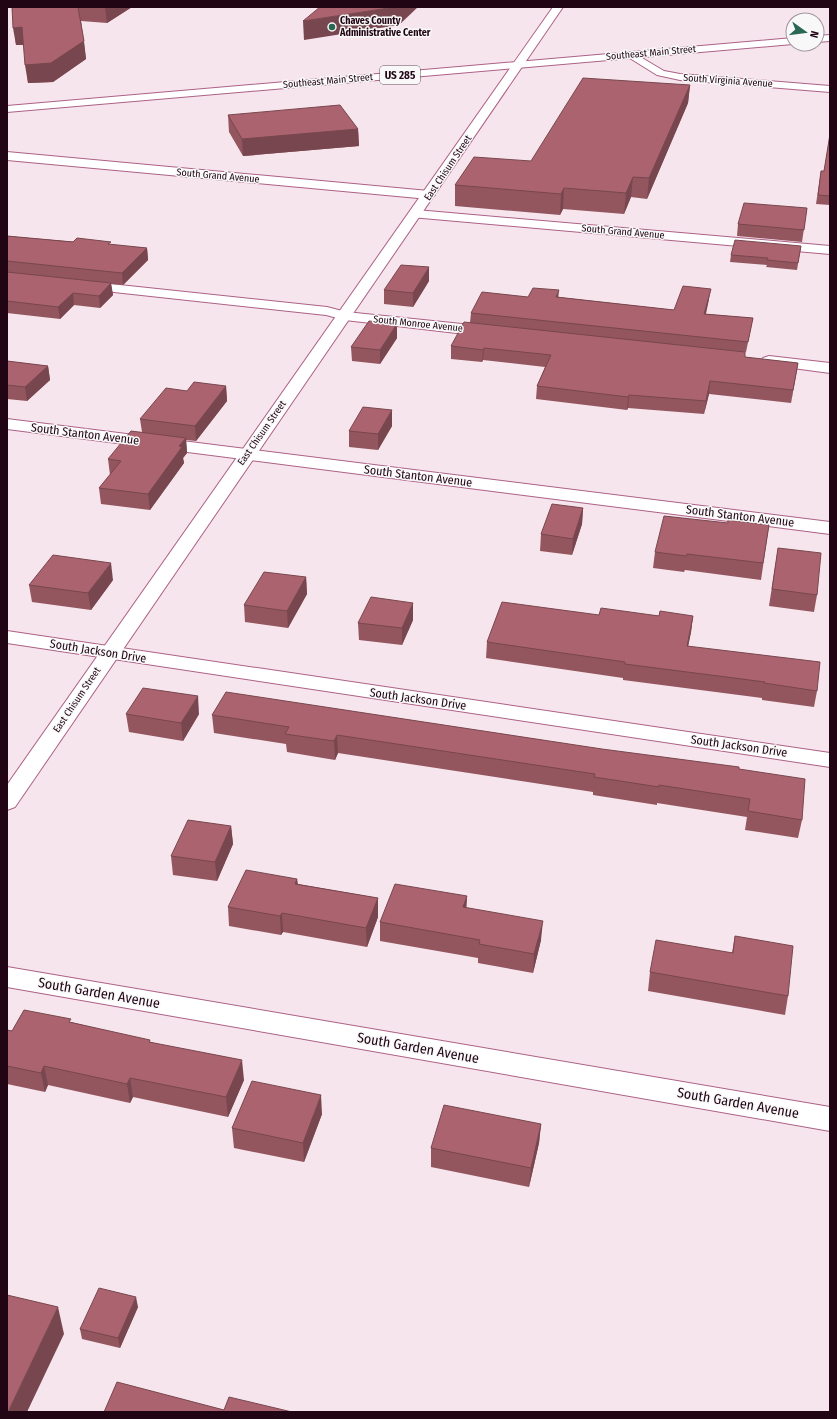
<svg xmlns="http://www.w3.org/2000/svg" width="837" height="1419" viewBox="0 0 837 1419" font-family="'Fira Sans Condensed',sans-serif">
<style>
.lines{fill:none;stroke-linecap:round;stroke-linejoin:round}
.street-casing{stroke:#ac6186;stroke-width:2}
.secondary-casing{stroke:#ac6186;stroke-width:2}
.primary-casing{stroke:#ac6186;stroke-width:2}
.street{fill:#fff;fill-rule:evenodd}
.secondary{fill:#fff;fill-rule:evenodd}
.primary{fill:#fff;fill-rule:evenodd}
.wall{fill:#93565f}
.shaded-wall{fill:#78464e}
.building{fill:#ab646f;stroke:#78464e}
.poi-dot{fill:#2a6855;stroke:#f8f8f8;stroke-width:1.5}
.labels{text-anchor:middle;dominant-baseline:central;stroke-width:3;stroke-linejoin:round;paint-order:stroke}
.far-poi-label{font-size:10px;font-weight:bold;fill:#210514;stroke:#f8f8f8;text-anchor:start}
.far-street-label{font-size:10px;fill:#210514;stroke:#f8f8f8}
.shield{fill:#f8f8f8;stroke:#624e58;stroke-width:1}
.shield-label{font-size:11px;font-weight:bold;fill:#210514}
.street-label{font-size:12px;fill:#210514;stroke:#f8f8f8}
.near-street-label{font-size:14px;fill:#210514;stroke:#f8f8f8}
</style>
<rect width="100%" height="100%" fill="#f7e5ed"/>
<g class="lines">
<defs>
<g id="street">
<polygon points="7,152 429,191 435,195 429,199 7,160"/>
<polygon points="416,210 830,246 830,254 411,217 409,214"/>
<polygon points="82,281 327,307 346,312 491,327 496,329 499,332 496,335 491,337 345,320 326,315 77,288 75,285 77,282"/>
<polygon points="769,356 830,363 830,373 763,364 761,361 763,358"/>
<polygon points="7,419 830,522 830,534 7,429"/>
<polygon points="7,631 830,753 830,767 7,643"/>
</g>
<g id="secondary">
<polygon points="553,7 563,7 15,807 7,810 7,785"/>
<polygon points="632,52 664,71 680,74 830,86 830,92 680,80 657,75 628,57 627,55"/>
<polygon points="7,967 830,1107 830,1131 7,987"/>
</g>
<g id="primary">
<polygon points="830,35 830,41 817,42 817,36"/>
<polygon points="793,38 793,44 7,112 7,106"/>
</g>
</defs>
<use href="#street" class="street-casing"/>
<use href="#secondary" class="secondary-casing"/>
<use href="#primary" class="primary-casing"/>
<use href="#street" class="street"/>
<use href="#secondary" class="secondary"/>
<use href="#primary" class="primary"/>
</g>
<g class="wall">
<polygon points="12,7 132,7 107,23 81,21 86,59 53,82 28,83 24,45 16,45"/>
<polygon points="690,85 688,103 647,199 631,197 624,214 563,209 560,215 455,206 455,185 531,161"/>
<polygon points="228,115 358,129 359,146 243,156 229,132"/>
<polygon points="830,134 830,205 816,204 821,171 824,171"/>
<polygon points="807,208 802,242 737,236 738,224"/>
<polygon points="7,236 147,248 148,260 123,285 111,284 113,295 100,308 74,305 60,319 7,313"/>
<polygon points="801,246 797,270 766,267 767,265 730,262 731,255"/>
<polygon points="429,281 413,307 384,304 384,290"/>
<polygon points="528,297 558,297 674,310 709,299 706,314 753,318 751,328 746,352 694,347 745,352 745,357 798,363 791,403 709,394 704,414 628,408 627,410 536,399 537,386 545,367 483,360 482,362 451,359 451,346 470,322 471,313"/>
<polygon points="397,324 397,338 380,364 352,361 351,347"/>
<polygon points="7,361 48,366 50,380 27,401 7,399"/>
<polygon points="226,386 227,401 196,441 186,440 187,453 183,458 184,463 150,510 101,504 99,488 110,475 108,459 142,432 140,419 187,391"/>
<polygon points="392,410 392,426 378,450 349,447 349,431"/>
<polygon points="583,508 582,524 572,555 540,551 541,534"/>
<polygon points="728,523 769,525 761,580 685,570 684,572 653,568 655,552"/>
<polygon points="778,548 817,595 814,612 769,606"/>
<polygon points="306,577 307,594 288,628 245,622 244,605"/>
<polygon points="113,580 91,610 32,602 29,585"/>
<polygon points="413,603 413,620 402,645 359,640 358,623"/>
<polygon points="599,615 693,616 691,632 688,646 817,691 814,707 762,700 762,698 623,680 623,678 486,658 487,642"/>
<polygon points="126,714 199,714 183,741 129,732"/>
<polygon points="212,715 739,769 802,820 798,838 745,830 747,817 657,803 657,805 593,795 593,792 338,753 335,760 287,752 286,744 214,733"/>
<polygon points="231,826 233,844 217,881 173,875 171,856"/>
<polygon points="297,879 298,884 378,898 378,917 367,947 283,932 281,935 229,926 228,907"/>
<polygon points="467,896 466,908 541,940 533,973 478,963 478,958 380,941 380,922"/>
<polygon points="735,936 788,996 785,1015 648,991 650,972 732,953"/>
<polygon points="71,1022 151,1042 244,1080 228,1117 133,1097 130,1103 48,1085 45,1092 7,1084 7,1030 12,1031"/>
<polygon points="322,1114 304,1162 234,1148 232,1128"/>
<polygon points="541,1124 539,1143 529,1187 431,1167 431,1148"/>
<polygon points="138,1307 120,1348 82,1339 80,1329"/>
</g>
<g class="shaded-wall">
<polygon points="105,7 132,7 107,23"/>
<polygon points="395,7 418,7 399,25 304,40 303,21"/>
<polygon points="22,27 25,45 16,45 13,28"/>
<polygon points="84,41 86,59 53,82 28,83 25,65"/>
<polygon points="690,85 688,103 647,199 649,178"/>
<polygon points="358,129 359,146 243,156 242,139"/>
<polygon points="633,177 631,197 624,214 626,193"/>
<polygon points="564,188 563,209 560,215 561,194"/>
<polygon points="147,248 148,260 123,285 122,273"/>
<polygon points="429,267 429,281 413,307 413,293"/>
<polygon points="111,283 113,295 100,308 99,296"/>
<polygon points="711,289 709,299 703,324 704,314"/>
<polygon points="559,290 558,300 556,297"/>
<polygon points="73,293 74,305 60,319 58,307"/>
<polygon points="397,324 397,338 380,364 380,350"/>
<polygon points="484,348 483,360 482,362 483,350"/>
<polygon points="798,363 796,375 791,403 793,390"/>
<polygon points="48,366 50,380 27,401 25,387"/>
<polygon points="710,381 709,394 704,414 706,401"/>
<polygon points="226,386 227,401 196,441 195,426"/>
<polygon points="629,395 628,408 627,410 628,397"/>
<polygon points="392,410 392,426 378,450 378,434"/>
<polygon points="186,438 187,453 183,458 184,463 150,510 148,494 179,446"/>
<polygon points="583,508 582,524 572,555 573,539"/>
<polygon points="111,563 113,580 91,610 88,593"/>
<polygon points="306,577 307,594 288,628 287,611"/>
<polygon points="413,603 413,620 402,645 402,628"/>
<polygon points="693,616 691,632 685,662 687,646"/>
<polygon points="198,696 199,714 183,741 181,723"/>
<polygon points="337,735 338,753 335,760 334,741"/>
<polygon points="231,826 233,844 217,881 215,862"/>
<polygon points="297,879 298,897 295,884"/>
<polygon points="467,896 466,915 463,907"/>
<polygon points="378,898 378,917 367,947 366,928"/>
<polygon points="282,913 283,932 281,935 280,916"/>
<polygon points="543,921 541,940 533,973 534,954"/>
<polygon points="242,1060 244,1080 228,1117 226,1097"/>
<polygon points="44,1066 48,1085 45,1092 41,1073"/>
<polygon points="130,1078 133,1097 130,1103 127,1084"/>
<polygon points="321,1095 322,1114 304,1162 303,1143"/>
<polygon points="541,1124 539,1143 529,1187 531,1168"/>
<polygon points="136,1297 138,1307 120,1348 118,1338"/>
<polygon points="58,1307 64,1334 27,1412 8,1412"/>
</g>
<g class="building">
<polygon points="12,7 78,7 84,41 51,63 25,65 22,27 13,28"/>
<polygon points="320,7 395,7 303,21"/>
<polygon points="583,78 690,85 649,178 633,177 626,193 564,188 561,194 455,185 474,157 531,161"/>
<polygon points="340,105 358,129 242,139 228,115"/>
<polygon points="830,134 830,196 818,195 821,171 824,171"/>
<polygon points="744,203 807,208 804,230 738,224"/>
<polygon points="7,236 73,242 77,238 111,242 108,244 147,248 122,273 7,261"/>
<polygon points="735,240 801,246 798,263 767,260 768,258 731,255"/>
<polygon points="401,265 429,267 413,293 384,290"/>
<polygon points="7,272 111,283 99,296 73,293 58,307 7,301"/>
<polygon points="683,286 711,289 704,314 753,318 748,342 471,313 482,292 528,297 533,288 559,290 556,297 674,310"/>
<polygon points="369,321 397,324 380,350 351,347"/>
<polygon points="464,322 745,352 745,357 798,363 793,390 710,381 706,401 629,395 628,397 537,386 551,355 484,348 483,350 451,346"/>
<polygon points="7,361 48,366 25,387 7,385"/>
<polygon points="194,382 226,386 195,426 140,419 166,388 187,391"/>
<polygon points="363,407 392,410 378,434 349,431"/>
<polygon points="131,431 186,438 179,446 182,447 148,494 99,488 121,461 108,459"/>
<polygon points="552,504 583,508 573,539 541,534"/>
<polygon points="664,516 728,523 728,520 769,525 763,563 687,554 686,556 655,552"/>
<polygon points="778,548 821,553 817,595 772,589"/>
<polygon points="53,555 111,563 88,593 29,585"/>
<polygon points="264,572 306,577 287,611 244,605"/>
<polygon points="371,597 413,603 402,628 358,623"/>
<polygon points="502,602 599,615 601,608 659,616 660,611 693,616 687,646 820,662 817,691 764,683 765,682 625,664 625,662 487,642"/>
<polygon points="143,688 198,696 181,723 126,714"/>
<polygon points="226,692 602,749 739,767 739,769 805,779 802,820 748,811 750,799 659,785 659,787 594,777 595,774 337,735 334,741 285,734 289,727 212,715"/>
<polygon points="188,820 231,826 215,862 171,856"/>
<polygon points="246,870 297,879 295,884 378,898 366,928 282,913 280,916 228,907"/>
<polygon points="395,884 467,896 463,907 543,921 534,954 479,944 480,940 380,922"/>
<polygon points="735,936 793,946 788,996 650,972 656,940 733,953"/>
<polygon points="24,1010 71,1019 69,1022 150,1040 149,1042 242,1060 226,1097 130,1078 127,1084 44,1066 41,1073 7,1066 7,1030 12,1031"/>
<polygon points="252,1081 321,1095 303,1143 232,1128"/>
<polygon points="444,1105 541,1124 531,1168 431,1148"/>
<polygon points="99,1288 136,1297 118,1338 80,1329"/>
<polygon points="7,1295 58,1307 8,1412 7,1412"/>
<polygon points="117,1382 224,1410 229,1397 292,1412 104,1412"/>
</g>
<circle class="poi-dot" cx="332" cy="27" r="4"/>
<g class="labels">
<g class="far-poi-label">
<text x="340" y="21">Chaves County<tspan x="340" dy="12">Administrative Center</tspan></text>
</g>
<g class="far-street-label">
<text transform="translate(651 53) rotate(-5)">Southeast Main Street</text>
<text transform="translate(328 81) rotate(-5)">Southeast Main Street</text>
<text transform="translate(728 81) rotate(4)">South Virginia Avenue</text>
<text transform="translate(448 168) rotate(-56)">East Chisum Street</text>
<text transform="translate(218 176) rotate(5)">South Grand Avenue</text>
<text transform="translate(623 232) rotate(5)">South Grand Avenue</text>
<text transform="translate(418 324) rotate(6)">South Monroe Avenue</text>
<text transform="translate(262 433) rotate(-55)">East Chisum Street</text>
<text transform="translate(77 700) rotate(-56)">East Chisum Street</text>
</g>
<rect class="shield" x="380" y="66" width="40" height="18" rx="3"/>
<g class="shield-label">
<text x="400" y="75">US 285</text>
</g>
<g class="street-label">
<text transform="translate(85 434) rotate(7)">South Stanton Avenue</text>
<text transform="translate(418 476) rotate(7)">South Stanton Avenue</text>
<text transform="translate(740 516) rotate(7)">South Stanton Avenue</text>
<text transform="translate(98 651) rotate(9)">South Jackson Drive</text>
<text transform="translate(418 699) rotate(8)">South Jackson Drive</text>
<text transform="translate(739 746) rotate(8)">South Jackson Drive</text>
</g>
<g class="near-street-label">
<text transform="translate(99 993) rotate(10)">South Garden Avenue</text>
<text transform="translate(418 1048) rotate(10)">South Garden Avenue</text>
<text transform="translate(738 1103) rotate(10)">South Garden Avenue</text>
</g>
</g>
<rect width="837" height="1419" fill="none" stroke="#210514" stroke-width="16"/>
<g transform="translate(805 32) rotate(104)"><circle r="19" fill="#f8f8f8" stroke="#a2979d"/>
<path d="M0-3L7 15L0 10L-7 15Z" fill="#2a6855"/>
<text y="-6" font-size="11" font-weight="bold" text-anchor="middle" fill="#210514">N</text>
</g>
</svg>
